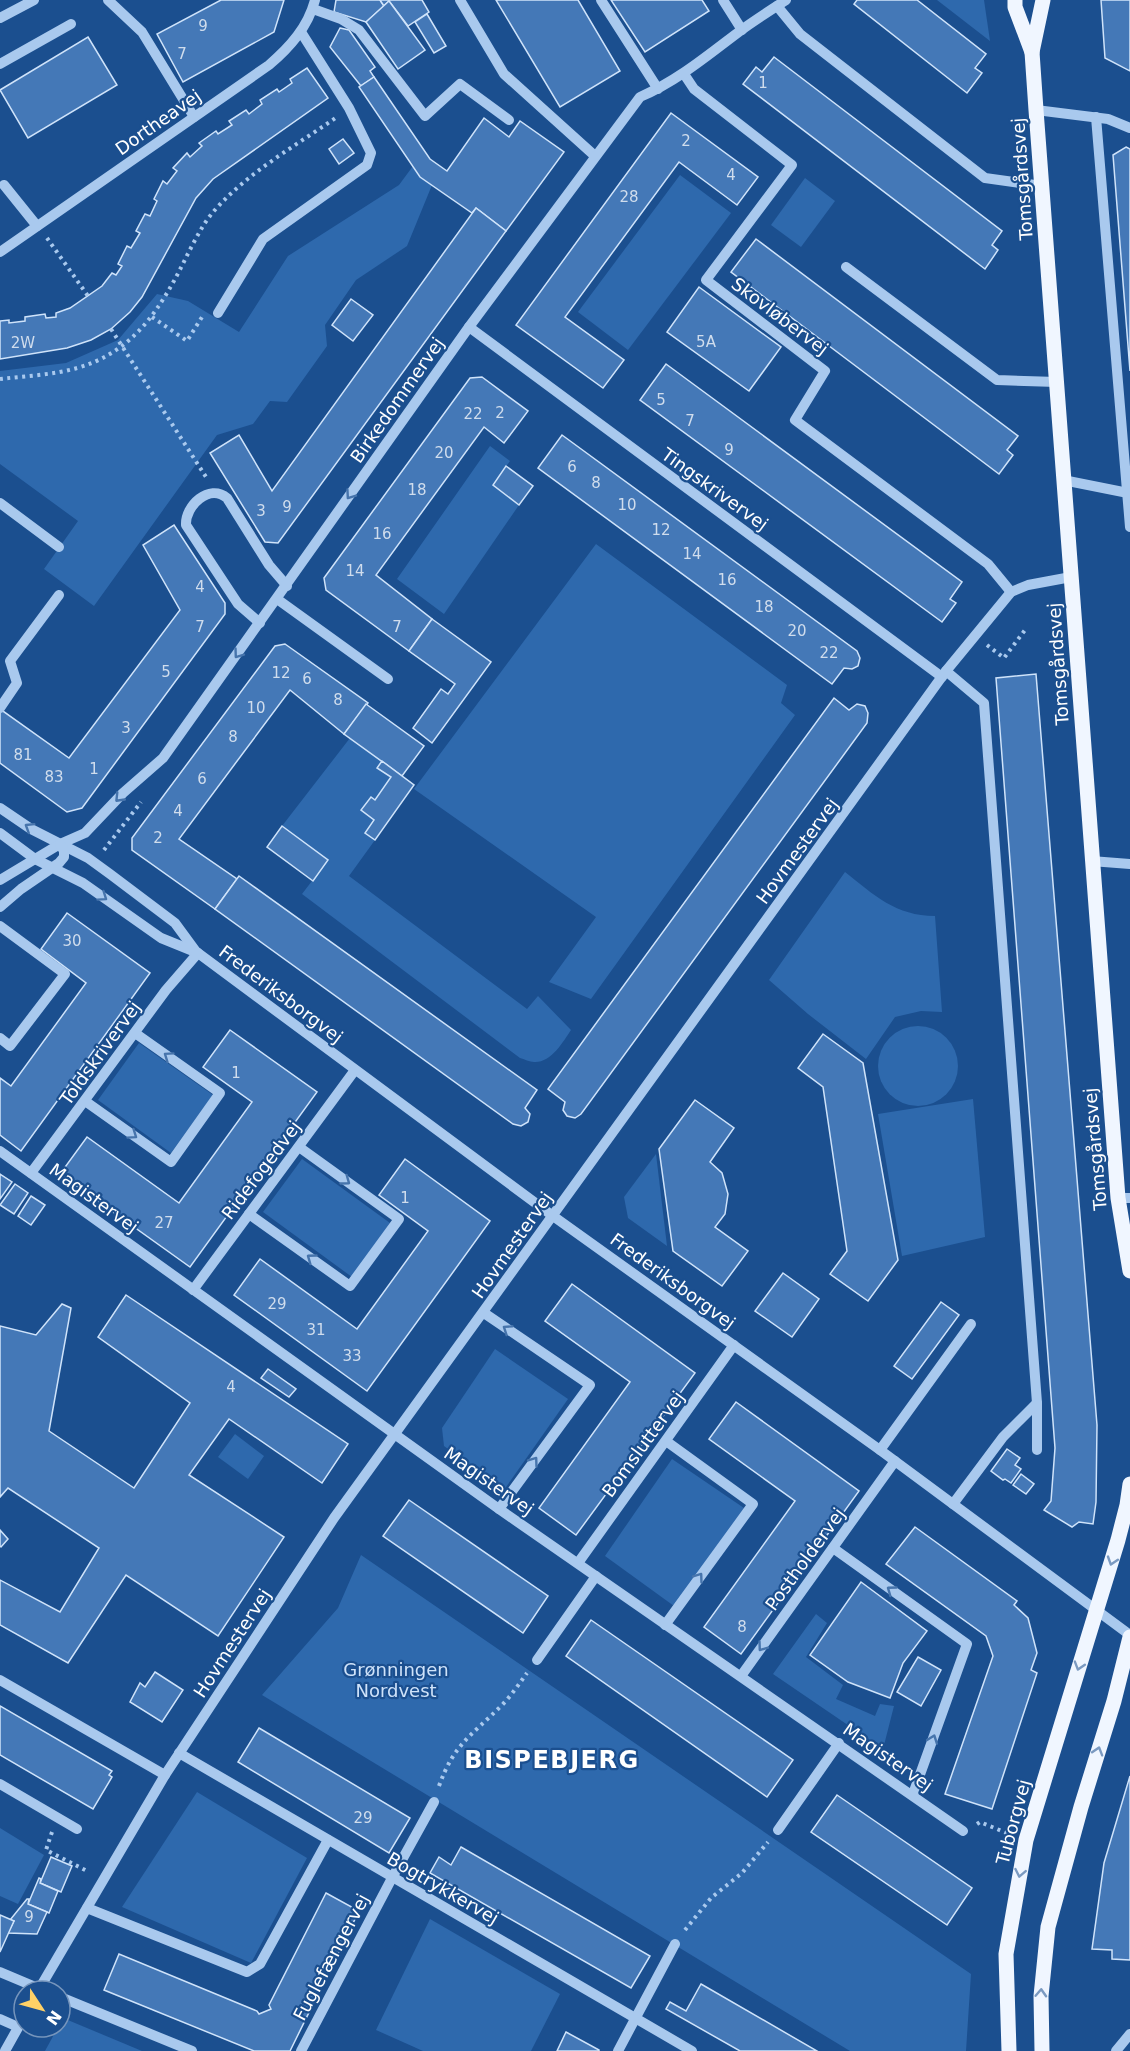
<svg xmlns="http://www.w3.org/2000/svg" width="1130" height="2051" viewBox="0 0 1130 2051" font-family="'DejaVu Sans',sans-serif">
<style>
.green{fill:#2e69ad}
.building{fill:#4478b7;stroke:#cfe3fa;stroke-width:1.5}
.lines{fill:none;stroke-linecap:round;stroke-linejoin:round}
.path{stroke:#a9c9ee;stroke-width:4;stroke-dasharray:3 4.5;stroke-linecap:butt}
.minor{stroke:#a9c9ee;stroke-width:10}
.major{stroke:#f0f6ff;stroke-width:15}
.oneway{stroke:#4674ac}
.oneway2{stroke:#7b9ac1}
.labels{text-anchor:middle;dominant-baseline:central;stroke-width:4.5;stroke-linejoin:round;paint-order:stroke}
.number-label{font-size:15px;fill:#d0dded}
.street-label{font-size:18px;fill:#fff;stroke:#1b4f8f}
.park-label{font-size:18px;fill:#cfe3fa;stroke:#1b4f8f}
.district-label{font-size:24px;font-weight:bold;letter-spacing:1.5px;fill:#fff;stroke:#1b4f8f}
</style>
<rect width="100%" height="100%" fill="#1b4f8f"/>
<g class="green">
<polygon points="937,0 984,0 990,41"/>
<polygon points="413,166 420,177 432,185 407,246 356,280 325,325 327,346 287,402 270,401 253,424 217,435 94,606 44,569 78,521 0,464 0,371 66,363 118,340 157,294 188,301 239,332 288,256 399,185"/>
<polygon points="680,175 731,213 628,350 578,312"/>
<polygon points="805,178 835,201 801,247 771,225"/>
<polygon points="490,446 510,461 493,485 519,505 444,614 397,579"/>
<polygon points="596,544 787,685 781,703 795,715 591,999 549,982 596,917 414,789"/>
<path d="M350 738 382 761 378 768 391 777 375 800 370 798 361 810 374 820 365 833 375 840 349 876 527 1009 538 996 571 1030C563 1042 551 1063 534 1062 530 1062 524 1059 520 1058L302 894 328 860 282 826Z"/>
<path d="M845 872C874 895 896 916 935 916L942 1012 921 1011 895 1017 866 1059 808 1014 769 980Z"/>
<circle cx="918" cy="1066" r="40"/>
<polygon points="139,1043 213,1095 171,1153 98,1100"/>
<polygon points="973,1099 985,1237 902,1256 878,1114"/>
<polygon points="656,1154 667,1246 628,1218 624,1197"/>
<polygon points="302,1159 390,1223 352,1277 263,1212"/>
<polygon points="495,1349 568,1399 504,1490 444,1446 442,1428"/>
<polygon points="235,1434 264,1456 248,1479 218,1457"/>
<polygon points="672,1459 744,1508 674,1606 605,1556"/>
<polygon points="361,1555 971,1974 966,2051 850,2051 262,1695 338,1608"/>
<polygon points="816,1614 827,1623 806,1657 843,1685 836,1699 875,1716 880,1704 894,1706 883,1749 773,1674"/>
<polygon points="197,1792 307,1858 251,1963 122,1907"/>
<polygon points="0,1828 44,1855 18,1904 0,1896"/>
<polygon points="430,1919 560,1994 531,2051 423,2051 376,2030"/>
<polygon points="63,2018 142,2051 45,2051"/>
</g>
<g class="building">
<polygon points="221,0 284,0 274,32 183,82 157,34"/>
<polygon points="336,0 380,0 384,6 366,22 334,12"/>
<polygon points="380,0 422,0 429,12 408,26 389,1 384,6"/>
<polygon points="496,0 578,0 620,71 560,107"/>
<polygon points="611,0 702,0 709,11 645,52"/>
<polygon points="857,0 917,0 986,54 975,68 982,73 967,93 854,4"/>
<polygon points="1101,0 1130,0 1130,71 1105,58"/>
<polygon points="389,1 425,50 398,69 366,22"/>
<polygon points="427,14 446,46 434,53 415,22"/>
<polygon points="340,28 349,30 375,67 370,71 374,77 361,86 330,47"/>
<polygon points="88,37 117,85 28,138 0,90"/>
<polygon points="774,57 1002,231 992,245 998,250 985,269 743,84 756,67 762,72"/>
<polygon points="307,68 328,98 213,179 196,198 142,297 130,312 111,329 91,340 67,348 0,359 0,321 9,320 9,323 25,321 25,317 45,314 46,318 56,317 56,313 70,308 102,286 112,273 116,275 122,266 118,264 127,246 131,248 140,233 136,231 145,214 150,216 157,201 154,199 163,181 167,184 177,171 173,168 187,153 190,157 202,146 199,143 216,131 218,134 232,125 229,121 246,110 249,114 262,104 260,100 277,89 279,92 292,83 290,79"/>
<polygon points="374,77 430,159 447,171 484,118 509,137 520,121 564,152 506,231 476,208 472,213 420,177 359,87"/>
<polygon points="671,113 758,177 737,205 679,162 565,317 624,360 603,388 516,325"/>
<polygon points="343,139 354,153 339,164 329,149"/>
<polygon points="1126,147 1130,149 1130,371 1113,155"/>
<polygon points="476,208 506,231 278,543 265,542 210,453 239,435 272,491"/>
<polygon points="756,239 1018,436 1007,450 1013,455 999,474 731,272"/>
<polygon points="699,287 781,347 749,391 667,332"/>
<polygon points="351,299 373,315 353,341 332,325"/>
<polygon points="666,364 962,582 950,599 956,603 942,622 640,400"/>
<polygon points="482,377 528,411 504,443 484,427 376,575 432,619 409,651 326,590 324,578 470,378"/>
<polygon points="562,435 857,651 860,658 858,666 852,669 844,668 832,684 538,468"/>
<polygon points="506,466 533,486 519,505 493,485"/>
<polygon points="174,525 225,603 225,614 82,808 67,812 0,763 0,709 69,758 180,610 143,545"/>
<polygon points="432,619 491,662 432,743 413,728 441,689 448,694 455,684 409,651"/>
<polygon points="285,644 368,703 344,734 290,690 179,839 237,879 215,909 132,850 132,838 275,646"/>
<polygon points="1036,674 1097,1425 1096,1502 1093,1524 1079,1522 1072,1527 1044,1510 1051,1501 1055,1448 996,678"/>
<polygon points="834,698 849,710 857,704 865,706 868,713 867,723 581,1114 575,1118 567,1116 563,1110 565,1102 548,1089"/>
<polygon points="366,704 424,746 402,776 344,734"/>
<polygon points="382,761 414,785 375,840 365,833 374,820 361,810 371,797 375,800 391,777 377,768"/>
<polygon points="282,826 328,860 313,881 267,847"/>
<polygon points="239,876 537,1090 525,1108 530,1114 528,1122 521,1126 513,1124 215,909"/>
<polygon points="67,913 150,973 21,1151 0,1135 0,1078 11,1086 86,983 41,949"/>
<polygon points="230,1030 317,1092 190,1267 60,1174 87,1137 179,1203 252,1102 203,1067"/>
<polygon points="823,1034 863,1063 898,1260 868,1301 830,1274 847,1251 823,1087 798,1068"/>
<polygon points="695,1100 734,1128 710,1162 722,1173 728,1194 725,1214 715,1227 748,1251 722,1286 673,1251 659,1149"/>
<polygon points="405,1159 490,1221 367,1391 234,1295 260,1259 357,1329 428,1231 379,1195"/>
<polygon points="0,1174 12,1182 0,1199"/>
<polygon points="15,1184 28,1193 14,1214 0,1205"/>
<polygon points="31,1196 45,1205 31,1225 18,1216"/>
<polygon points="783,1273 819,1299 792,1337 755,1311"/>
<polygon points="572,1284 695,1373 576,1535 539,1508 630,1382 545,1321"/>
<polygon points="126,1295 348,1444 322,1483 229,1419 189,1475 284,1537 218,1636 126,1575 68,1663 0,1625 0,1580 60,1612 99,1548 8,1488 0,1497 0,1326 36,1335 62,1304 71,1308 49,1431 134,1488 190,1403 98,1337"/>
<polygon points="941,1302 959,1315 912,1379 894,1366"/>
<polygon points="268,1369 296,1389 289,1397 261,1378"/>
<polygon points="736,1402 859,1491 741,1654 704,1627 795,1501 709,1439"/>
<polygon points="1007,1449 1020,1458 1015,1465 1021,1469 1011,1483 1005,1479 1003,1480 991,1471"/>
<polygon points="1021,1474 1034,1484 1026,1494 1013,1485"/>
<polygon points="409,1500 548,1596 523,1633 383,1536"/>
<polygon points="915,1527 1017,1601 1014,1605 1028,1618 1037,1653 1031,1670 1037,1673 992,1809 945,1794 993,1656 986,1636 886,1564"/>
<polygon points="0,1530 8,1539 1,1547 0,1546"/>
<polygon points="861,1582 927,1631 903,1663 890,1698 848,1682 810,1655"/>
<polygon points="591,1620 793,1760 767,1797 566,1656"/>
<polygon points="918,1657 941,1670 921,1706 897,1692"/>
<polygon points="155,1672 183,1690 162,1722 130,1702 140,1683 145,1687"/>
<polygon points="0,1706 112,1771 109,1775 112,1777 93,1809 0,1755"/>
<polygon points="259,1728 410,1818 389,1853 238,1762"/>
<polygon points="1130,1776 1130,1960 1112,1959 1112,1950 1092,1949 1104,1863"/>
<polygon points="837,1795 972,1888 947,1925 811,1832"/>
<polygon points="461,1847 650,1956 631,1988 430,1873 439,1857 451,1865"/>
<polygon points="51,1857 72,1866 61,1892 40,1883"/>
<polygon points="39,1878 41,1879 40,1883 58,1891 49,1913 28,1904"/>
<polygon points="326,1893 359,1911 290,2051 254,2051 104,1990 119,1954 257,2011 259,2014 271,2009 269,2005"/>
<polygon points="27,1899 29,1899 28,1904 47,1912 37,1934 8,1933 14,1921 10,1920"/>
<polygon points="0,1915 14,1921 0,1952"/>
<polygon points="701,1984 817,2051 740,2051 666,2009 670,2002 686,2011"/>
<polygon points="566,2032 599,2050 599,2051 557,2051"/>
</g>
<g class="lines">
<g class="path">
<polyline points="47,238 88,296"/>
<polyline points="152,317 187,341 202,317"/>
<polyline points="111,329 206,477"/>
<path d="M0 379C25 376 53 375 77 368 126 354 152 321 175 279 186 259 199 228 214 211 247 173 295 146 337 117"/>
<polyline points="987,645 1004,658 1025,630"/>
<polyline points="104,850 141,802"/>
<path d="M439 1786C454 1744 471 1736 501 1706 511 1696 519 1684 527 1673"/>
<polyline points="977,1824 980,1822 1009,1834"/>
<polyline points="52,1832 46,1850 89,1872"/>
<polyline points="685,1930 711,1898 742,1873 768,1842"/>
</g>
<g class="minor">
<polyline points="108,0 142,32 194,117"/>
<polyline points="460,0 504,74 595,156"/>
<polyline points="601,0 658,89"/>
<polyline points="723,0 742,30"/>
<polyline points="777,6 800,34 985,178 1042,186"/>
<polyline points="313,9 341,19 359,30 425,116 460,84 509,120"/>
<polyline points="0,18 34,0"/>
<polyline points="0,64 71,24"/>
<polyline points="684,74 694,89 792,165 706,280 825,371 795,420 988,564 1011,592"/>
<polyline points="1036,110 1108,119 1130,128"/>
<polyline points="1096,117 1130,527"/>
<polyline points="4,185 37,226"/>
<path d="M0 252 269 65C290 47 308 27 315 0"/>
<polyline points="846,267 997,380 1057,382"/>
<polyline points="218,313 263,239 367,165 371,153 349,108 301,32"/>
<polyline points="469,327 942,677"/>
<polyline points="1063,480 1128,493 1130,498"/>
<polyline points="0,503 59,547"/>
<polyline points="277,599 388,679"/>
<path d="M260 623 238 604 186 525C185 506 209 483 227 498L269 565 287 586"/>
<polyline points="946,671 984,703 1037,1403 1037,1450"/>
<polyline points="0,708 17,683 10,661 59,595"/>
<polyline points="0,808 31,829 88,858 110,874 175,923 197,953"/>
<polyline points="0,833 35,859 83,883 161,938 198,953 553,1216 880,1450 1130,1635"/>
<polyline points="1091,861 1130,864"/>
<path d="M0 880 60 844 85 833 123 793 163 758 469 327 640 97C677 81 707 56 740 31 755 20 771 10 786 0"/>
<polyline points="0,907 21,889 59,863 64,857 64,851 60,844"/>
<polyline points="0,926 65,974 10,1046 0,1038"/>
<polyline points="85,1101 171,1162 220,1093 135,1033"/>
<polyline points="0,1151 499,1509 963,1831"/>
<polyline points="31,1173 166,990 198,953"/>
<polyline points="1118,1198 1130,1198"/>
<polyline points="249,1214 350,1286 399,1219 299,1147"/>
<polyline points="193,1290 355,1070"/>
<polyline points="484,1313 590,1385 499,1509"/>
<polyline points="880,1450 971,1324"/>
<polyline points="953,1504 1003,1437 1037,1403"/>
<polyline points="833,1548 967,1644 913,1794"/>
<polyline points="578,1563 734,1345"/>
<polyline points="665,1625 753,1504 666,1441"/>
<polyline points="537,1660 596,1576"/>
<polyline points="741,1676 895,1461"/>
<polyline points="0,1680 165,1775"/>
<polyline points="179,1753 692,2051"/>
<polyline points="0,1784 77,1829"/>
<polyline points="778,1830 839,1743"/>
<polyline points="87,1908 247,1972 260,1964 328,1840"/>
<polyline points="0,1972 45,1991"/>
<polyline points="38,1991 165,1775 334,1518 946,671 1011,592 1028,585 1071,577"/>
<polyline points="60,1997 192,2051"/>
<polyline points="0,2019 18,2027"/>
<polyline points="5,2051 24,2017"/>
<polyline points="301,2051 392,1878 434,1802"/>
<polyline points="618,2051 675,1944"/>
<polyline points="1116,2051 1130,2034"/>
</g>
<g class="major">
<polyline points="1015,0 1015,7 1032,52"/>
<polyline points="1043,0 1032,52 1036,110 1118,1198 1130,1271"/>
<polyline points="1009,2051 1006,1954 1026,1840 1118,1540 1127,1505 1130,1484"/>
<polyline points="1042,2051 1041,1996 1048,1927 1081,1807 1114,1701 1130,1637"/>
</g>
</g>
<defs><path id="oneway-chevron" d="M-2-3.5L2.5 0L-2 3.5" fill="none" stroke-width="1.6" stroke-linecap="round" stroke-linejoin="round" transform="scale(1.5)"/></defs>
<g class="oneway">
<use href="#oneway-chevron" transform="translate(350 495) rotate(125)"/>
<use href="#oneway-chevron" transform="translate(238 654) rotate(126)"/>
<use href="#oneway-chevron" transform="translate(119 798) rotate(134)"/>
<use href="#oneway-chevron" transform="translate(29 827) rotate(-148)"/>
<use href="#oneway-chevron" transform="translate(103 897) rotate(35)"/>
<use href="#oneway-chevron" transform="translate(168 1056) rotate(-145)"/>
<use href="#oneway-chevron" transform="translate(133 1135) rotate(35)"/>
<use href="#oneway-chevron" transform="translate(346 1181) rotate(36)"/>
<use href="#oneway-chevron" transform="translate(311 1258) rotate(-144)"/>
<use href="#oneway-chevron" transform="translate(507 1329) rotate(-146)"/>
<use href="#oneway-chevron" transform="translate(534 1461) rotate(-54)"/>
<use href="#oneway-chevron" transform="translate(699 1577) rotate(-54)"/>
<use href="#oneway-chevron" transform="translate(891 1590) rotate(-144)"/>
<use href="#oneway-chevron" transform="translate(762 1647) rotate(126)"/>
<use href="#oneway-chevron" transform="translate(933 1739) rotate(-70)"/>
</g>
<g class="oneway2">
<use href="#oneway-chevron" transform="translate(1112 1561) rotate(108)"/>
<use href="#oneway-chevron" transform="translate(1079 1666) rotate(107)"/>
<use href="#oneway-chevron" transform="translate(1098 1751) rotate(-73)"/>
<use href="#oneway-chevron" transform="translate(1020 1873) rotate(101)"/>
<use href="#oneway-chevron" transform="translate(1041 1993) rotate(-87)"/>
</g>
<g class="labels">
<g class="number-label">
<text x="203" y="26">9</text>
<text x="182" y="54">7</text>
<text x="763" y="83">1</text>
<text x="686" y="141">2</text>
<text x="731" y="175">4</text>
<text x="629" y="197">28</text>
<text x="706" y="342">5A</text>
<text x="23" y="343">2W</text>
<text x="661" y="400">5</text>
<text x="500" y="413">2</text>
<text x="473" y="414">22</text>
<text x="690" y="421">7</text>
<text x="729" y="450">9</text>
<text x="444" y="453">20</text>
<text x="572" y="467">6</text>
<text x="596" y="483">8</text>
<text x="417" y="490">18</text>
<text x="627" y="505">10</text>
<text x="287" y="507">9</text>
<text x="261" y="511">3</text>
<text x="661" y="530">12</text>
<text x="382" y="534">16</text>
<text x="692" y="554">14</text>
<text x="355" y="571">14</text>
<text x="727" y="580">16</text>
<text x="200" y="587">4</text>
<text x="764" y="607">18</text>
<text x="200" y="627">7</text>
<text x="397" y="627">7</text>
<text x="797" y="631">20</text>
<text x="829" y="653">22</text>
<text x="166" y="672">5</text>
<text x="281" y="673">12</text>
<text x="307" y="679">6</text>
<text x="338" y="700">8</text>
<text x="256" y="708">10</text>
<text x="126" y="728">3</text>
<text x="233" y="737">8</text>
<text x="23" y="755">81</text>
<text x="94" y="769">1</text>
<text x="54" y="777">83</text>
<text x="202" y="779">6</text>
<text x="178" y="811">4</text>
<text x="158" y="838">2</text>
<text x="72" y="941">30</text>
<text x="236" y="1073">1</text>
<text x="405" y="1198">1</text>
<text x="164" y="1223">27</text>
<text x="277" y="1304">29</text>
<text x="316" y="1330">31</text>
<text x="352" y="1356">33</text>
<text x="231" y="1387">4</text>
<text x="742" y="1627">8</text>
<text x="363" y="1818">29</text>
<text x="29" y="1917">9</text>
</g>
<g class="street-label">
<text transform="translate(158 122) rotate(-35)">Dortheavej</text>
<text transform="translate(1022 179) rotate(-94)">Tomsgårdsvej</text>
<text transform="translate(780 316) rotate(37)">Skovløbervej</text>
<text transform="translate(397 400) rotate(-55)">Birkedommervej</text>
<text transform="translate(715 489) rotate(36)">Tingskrivervej</text>
<text transform="translate(1058 664) rotate(-94)">Tomsgårdsvej</text>
<text transform="translate(797 851) rotate(-54)">Hovmestervej</text>
<text transform="translate(281 994) rotate(37)">Frederiksborgvej</text>
<text transform="translate(100 1053) rotate(-54)">Toldskrivervej</text>
<text transform="translate(1095 1149) rotate(-95)">Tomsgårdsvej</text>
<text transform="translate(261 1170) rotate(-53)">Ridefogedvej</text>
<text transform="translate(94 1198) rotate(36)">Magistervej</text>
<text transform="translate(512 1245) rotate(-55)">Hovmestervej</text>
<text transform="translate(673 1281) rotate(36)">Frederiksborgvej</text>
<text transform="translate(643 1444) rotate(-54)">Bomsluttervej</text>
<text transform="translate(489 1481) rotate(35)">Magistervej</text>
<text transform="translate(805 1559) rotate(-54)">Postholdervej</text>
<text transform="translate(232 1643) rotate(-57)">Hovmestervej</text>
<text transform="translate(888 1757) rotate(35)">Magistervej</text>
<text transform="translate(1013 1822) rotate(-75)">Tuborgvej</text>
<text transform="translate(443 1888) rotate(30)">Bogtrykkervej</text>
<text transform="translate(331 1957) rotate(-62)">Fuglefængervej</text>
</g>
<g class="park-label">
<text x="396" y="1669">Grønningen<tspan x="396" dy="21">Nordvest</tspan></text>
</g>
<g class="district-label">
<text x="552" y="1760">BISPEBJERG</text>
</g>
</g>
<g transform="translate(42 2009) rotate(126)"><circle r="28" fill="#1b4f8f" stroke="#7695bc" stroke-width="1.5"/>
<path d="M0-4.5L10 22L0 15L-10 22Z" fill="#ffd166"/>
<text y="-9" font-size="16" font-weight="bold" text-anchor="middle" fill="#ffffff">N</text>
</g>
</svg>
